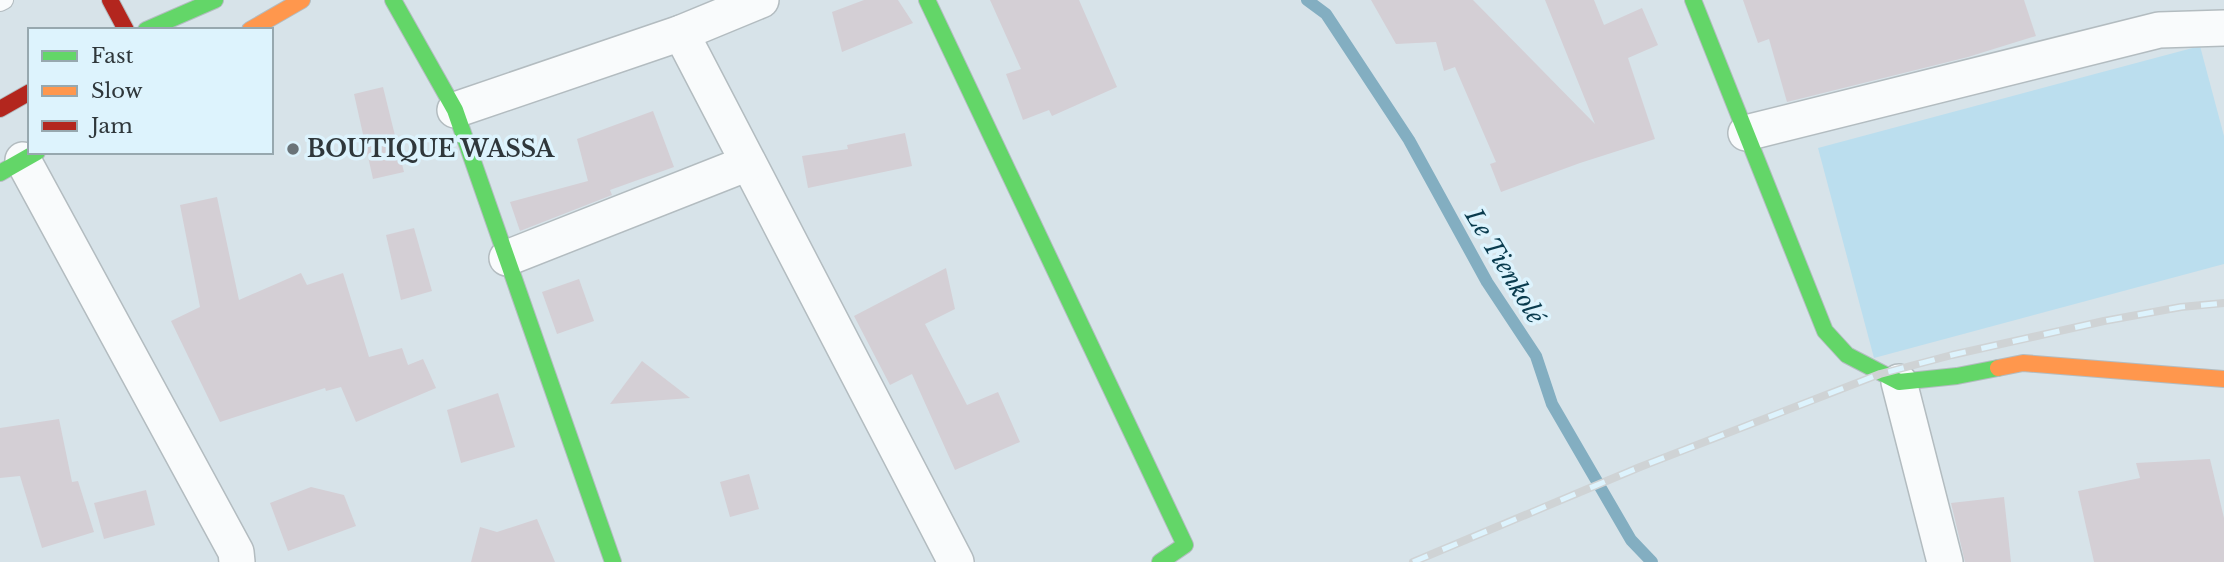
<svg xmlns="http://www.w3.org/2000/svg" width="2224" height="562" viewBox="0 0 2224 562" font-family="'Libre Baskerville',serif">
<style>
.green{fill:#bbdeee}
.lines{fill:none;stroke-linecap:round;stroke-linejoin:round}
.stream{stroke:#83aec1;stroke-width:12}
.building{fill:#d4cfd5}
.lane-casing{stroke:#b3bcc0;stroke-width:20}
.street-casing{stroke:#b3bcc0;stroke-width:38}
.fast-casing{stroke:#b3bcc0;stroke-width:18}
.slow-casing{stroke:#b3bcc0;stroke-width:18}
.jam-casing{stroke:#b3bcc0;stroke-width:18}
.lane{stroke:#f9fbfc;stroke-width:18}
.street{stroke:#f9fbfc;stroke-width:35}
.fast{stroke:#63d668;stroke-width:16}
.slow{stroke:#ff974d;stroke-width:16}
.jam{stroke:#b3261e;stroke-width:16}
.rail-casing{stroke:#cfd3d5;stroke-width:8}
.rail{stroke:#ddf3fd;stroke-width:5;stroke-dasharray:16;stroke-linecap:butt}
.poi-dot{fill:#6a7378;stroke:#ddf3fd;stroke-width:2.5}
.labels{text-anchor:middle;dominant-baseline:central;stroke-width:7;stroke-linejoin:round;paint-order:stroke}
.poi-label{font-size:23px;font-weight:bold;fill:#2f373b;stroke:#ddf3fd;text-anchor:start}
.water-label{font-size:24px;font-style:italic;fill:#093b4e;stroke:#ddf3fd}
</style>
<rect width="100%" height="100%" fill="#d7e3e9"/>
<polygon class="green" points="2200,46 2224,136 2224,264 1874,358 1818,148"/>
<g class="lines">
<polyline class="stream" points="1307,0 1326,14 1409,140 1487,282 1536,356 1552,404 1631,540 1652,562"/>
</g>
<g class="building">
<polygon points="864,0 898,0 913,23 842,52 832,12"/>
<polygon points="990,0 1079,0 1117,87 1052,116 1049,110 1023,120 1006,74 1021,69"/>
<polygon points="1371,0 1473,0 1595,124 1545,0 1594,0 1604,25 1642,8 1658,45 1628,58 1655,139 1580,163 1501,192 1490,164 1496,162 1455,67 1444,71 1436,42 1396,44"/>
<polygon points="1743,0 2024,0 2036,36 1968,57 1787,102 1769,39 1758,43"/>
<polygon points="383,87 404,172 373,179 354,94"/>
<polygon points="653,111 674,167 610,190 612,195 520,231 510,202 588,181 577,139"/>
<polygon points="905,133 912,166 808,188 802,156 848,149 847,145"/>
<polygon points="217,197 239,300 301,273 307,285 343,273 369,357 402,348 408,365 423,359 436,388 356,422 341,387 326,391 325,388 220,422 171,321 200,307 180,205"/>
<polygon points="414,228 432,291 401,300 386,235"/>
<polygon points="946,268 955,309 925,324 967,405 998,392 1020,442 955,470 912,374 890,385 854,316"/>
<polygon points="579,279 594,321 557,334 542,292"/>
<polygon points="642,361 690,398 610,404"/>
<polygon points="498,393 515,447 461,463 447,410"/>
<polygon points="59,419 72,482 78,481 94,532 42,548 20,476 0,478 0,428"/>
<polygon points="2210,459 2224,518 2224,562 2094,562 2078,491 2140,478 2136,463"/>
<polygon points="749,474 759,509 730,517 720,482"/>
<polygon points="311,487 344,495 356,526 288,551 270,503"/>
<polygon points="146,490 155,525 104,539 94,503"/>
<polygon points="2004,497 2011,562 1965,562 1951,503"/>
<polygon points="537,519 555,562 471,562 480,527 497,532"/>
</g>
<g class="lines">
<defs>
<polyline id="lane" points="0,2 4,0"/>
<g id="street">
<polyline points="681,33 956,562"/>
<polyline points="455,110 681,33 761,0"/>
<polyline points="1746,133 2159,30 2224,28"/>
<polyline points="23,160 236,552 237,562"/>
<polyline points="507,258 748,163"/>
<polyline points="1899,382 1945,562"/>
</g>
<g id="fast">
<polyline points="393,0 455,110 613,562"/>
<polyline points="927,0 1185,545 1160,562"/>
<polyline points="1693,0 1825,331 1847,355 1899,382 1957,376 1998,368"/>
<polyline points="146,30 215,0"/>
<polyline points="0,173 37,152"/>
</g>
<g id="slow">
<polyline points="250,30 302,0"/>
<polyline points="1998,368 2023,363 2224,379"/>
</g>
<g id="jam">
<polyline points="110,0 126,30"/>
<polyline points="0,109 30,92"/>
</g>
</defs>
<use href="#lane" class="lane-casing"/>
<use href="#street" class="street-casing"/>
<use href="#fast" class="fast-casing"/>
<use href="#slow" class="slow-casing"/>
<use href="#jam" class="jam-casing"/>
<use href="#lane" class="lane"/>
<use href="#street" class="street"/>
<use href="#fast" class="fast"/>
<use href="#slow" class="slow"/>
<use href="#jam" class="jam"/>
<defs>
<polyline id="rail" points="1413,562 1640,467 1880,374 1952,355 2104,321 2181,307 2224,303"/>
</defs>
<use href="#rail" class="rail-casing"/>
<use href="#rail" class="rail"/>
</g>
<circle class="poi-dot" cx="293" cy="149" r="7"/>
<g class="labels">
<g class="poi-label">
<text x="307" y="149">BOUTIQUE WASSA</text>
</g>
<g class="water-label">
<text transform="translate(1505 266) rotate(59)">Le Tienkolé</text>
</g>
</g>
<rect x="28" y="28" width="245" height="126" fill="#ddf3fd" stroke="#97a8af" stroke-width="2"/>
<rect x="42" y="51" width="35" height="10" fill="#63d668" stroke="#97a8af" stroke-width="2"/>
<text x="91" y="63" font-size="21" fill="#2f373b">Fast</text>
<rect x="42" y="86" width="35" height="10" fill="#ff974d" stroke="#97a8af" stroke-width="2"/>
<text x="91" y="98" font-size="21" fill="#2f373b">Slow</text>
<rect x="42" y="121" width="35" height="10" fill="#b3261e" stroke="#97a8af" stroke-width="2"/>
<text x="91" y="133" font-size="21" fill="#2f373b">Jam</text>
</svg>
